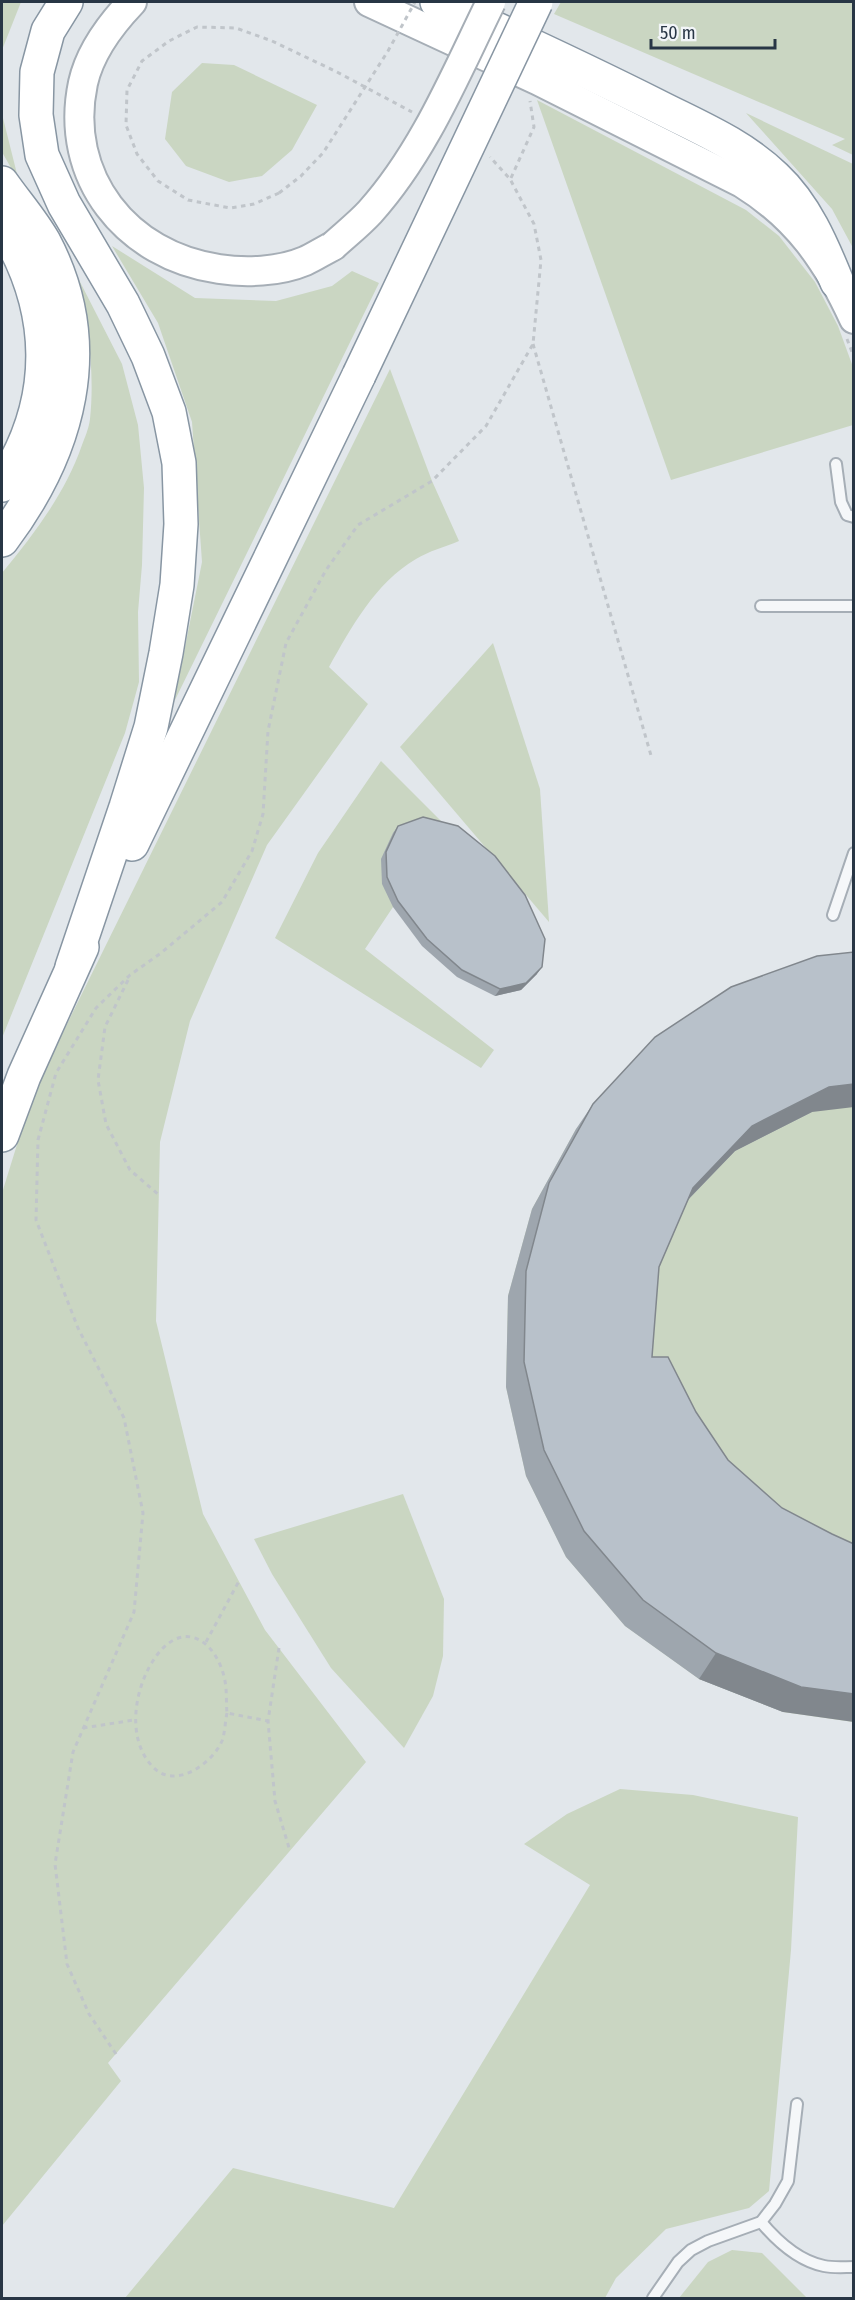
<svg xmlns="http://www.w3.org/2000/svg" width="855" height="2300" viewBox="0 0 855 2300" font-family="'Fira Sans Condensed',sans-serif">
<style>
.green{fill:#cad6c2}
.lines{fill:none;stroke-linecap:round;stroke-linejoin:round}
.lane-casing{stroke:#a6aeb6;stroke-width:14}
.secondary-casing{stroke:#a6aeb6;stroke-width:32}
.highway-casing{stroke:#8896a3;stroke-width:36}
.path{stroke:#c0c5ca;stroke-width:3;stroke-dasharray:4.5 4.5;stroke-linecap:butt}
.lane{stroke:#f5f7f9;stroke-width:10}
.secondary{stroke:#fff;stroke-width:28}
.highway{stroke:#fff;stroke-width:33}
.secondary-bridge-casing{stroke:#a6aeb6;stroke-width:32;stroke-linecap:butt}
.highway-bridge-casing{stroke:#8896a3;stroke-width:36;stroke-linecap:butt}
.path-bridge{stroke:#c0c5ca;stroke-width:3;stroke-dasharray:4.5 4.5;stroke-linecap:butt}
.secondary-bridge{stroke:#fff;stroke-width:28}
.highway-bridge{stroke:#fff;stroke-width:33}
.wall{fill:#9ea6ae}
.shaded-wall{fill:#81878d}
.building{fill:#b8c1ca;stroke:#81878d;stroke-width:1.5}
</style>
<rect width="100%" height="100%" fill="#e2e7eb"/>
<g class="green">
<polygon points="2,2 21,2 2,50"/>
<polygon points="561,2 853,2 853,155 832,145 845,139 554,14"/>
<polygon points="202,63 234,65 317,105 292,150 262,176 229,182 186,166 165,139 172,92"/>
<polygon points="537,100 746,210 779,236 815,282 838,326 853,367 853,425 671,480"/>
<polygon points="746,113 853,164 853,248 832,209"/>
<polygon points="2,114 19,182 2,152"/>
<polygon points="112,246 195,298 276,301 332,286 352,271 379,283 174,702 202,562 192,422 158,323"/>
<path d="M78 278 122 364 138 425 144 488 142 565 138 612 139 682 125 733 2 1038V573C34 534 65 494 82 445 85 437 89 428 90 419 95 372 88 324 78 278Z"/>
<path d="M390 369 432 481 459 541C445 547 429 551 416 559 375 583 351 628 329 667L368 704 267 845 190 1021 160 1142 156 1321 203 1514 265 1630 366 1762 108 2063 121 2081 2 2226V1193L33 1093Z"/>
<polygon points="493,643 540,789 549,922 400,747"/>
<polygon points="381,761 453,833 393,907 365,949 494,1050 481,1068 275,938 318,853"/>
<polygon points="853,976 853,1722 783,1712 699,1679 625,1626 566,1557 526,1476 506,1387 508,1296 532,1209 576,1129 637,1062"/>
<polygon points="403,1494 444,1599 443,1656 433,1696 404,1748 331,1668 272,1574 254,1539"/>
<polygon points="620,1789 693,1795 798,1817 791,1950 769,2191 749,2208 666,2229 616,2278 605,2298 125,2298 233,2168 394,2208 590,1885 524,1844 567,1814"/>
<polygon points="732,2250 762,2253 807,2298 679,2298 708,2262"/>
</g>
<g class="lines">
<defs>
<g id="lane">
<polyline points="836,464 841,502 847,515 854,517"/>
<polyline points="761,606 854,606"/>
<polyline points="833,915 854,853"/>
<path d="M761 2222C777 2241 799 2261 824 2266 833 2268 844 2267 854 2267"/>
<polyline points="653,2298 678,2262 691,2250 708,2241 761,2222 775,2204 788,2181 797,2104"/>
</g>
<g id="secondary">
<path d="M132 2C111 24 90 51 83 83 63 177 127 256 219 269 245 273 279 272 305 261 314 257 323 251 333 246"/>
<path d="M369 2 537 80 742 183C797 217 827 260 854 319"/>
</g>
<g id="highway">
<polyline points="66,2 48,31 37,72 36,115 42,155 64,204 123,304 148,356 169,412 179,463 181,524 177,585 166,653 151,727 126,807 72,967"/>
<path d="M437 2C510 35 583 69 655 105 696 126 741 144 775 177 805 205 822 245 837 282"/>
<path d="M2 183C16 203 32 221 44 242 99 346 69 451 2 540"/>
<path d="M2 224C55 308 58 400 2 485"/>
<polyline points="132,844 359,375"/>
<polyline points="2,1135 24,1076 82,947"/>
</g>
</defs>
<use href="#lane" class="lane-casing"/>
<use href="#secondary" class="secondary-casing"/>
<use href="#highway" class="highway-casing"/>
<g class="path">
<polyline points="511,178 534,127 530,101"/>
<polyline points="279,193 254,204 230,208 188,200 158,181 137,154 126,125 127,90 142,61 169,41 197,27 236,28 272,41 335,71 412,112"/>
<polyline points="847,339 854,357"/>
<polyline points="533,344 652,759"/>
<polyline points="128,980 105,1027 98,1080 106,1124 130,1170 159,1195"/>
<polyline points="206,1642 239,1581"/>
<polyline points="279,1648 268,1721 275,1801 290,1851"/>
<path d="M227 1713C225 1722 225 1733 222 1741 212 1764 174 1791 152 1766 125 1737 135 1684 157 1655 186 1617 218 1644 225 1681 227 1691 226 1703 227 1713L268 1721"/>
<polyline points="83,1728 134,1720"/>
<polyline points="116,2054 89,2014 67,1964 55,1864 73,1752 134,1612 143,1513 124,1418 78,1328 36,1220 38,1140 56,1073 96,1008 130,975 161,953 222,902 252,851 263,814 268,731 286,643 326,570 358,525 432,481 486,426 533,344 541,260 534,224 510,179 490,157"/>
</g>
<use href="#lane" class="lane"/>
<use href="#secondary" class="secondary"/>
<use href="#highway" class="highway"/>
<defs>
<path id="secondary-bridge" d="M333 246C345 235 359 224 370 212 424 152 456 73 491 2"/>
<polyline id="highway-bridge" points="359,375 536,2"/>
</defs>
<use href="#secondary-bridge" class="secondary-bridge-casing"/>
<use href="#highway-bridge" class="highway-bridge-casing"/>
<polyline class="path-bridge" points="279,193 301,176 323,153 388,51 415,2"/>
<use href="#secondary-bridge" class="secondary-bridge"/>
<use href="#highway-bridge" class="highway-bridge"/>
</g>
<g class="wall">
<polygon points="398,826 537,974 521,990 495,996 457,977 422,946 393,907 382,884 381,859 393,833"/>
<polygon points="593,1104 812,1112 735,1151 688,1200 659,1267 652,1357 783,1712 699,1679 625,1626 566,1557 526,1476 506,1387 508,1296 532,1209 576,1129"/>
</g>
<g class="shaded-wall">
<polygon points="542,967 537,974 521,990 495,996 500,989"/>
<polygon points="854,1084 854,1107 812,1112 735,1151 675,1213 693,1188 752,1126 829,1087"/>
<polygon points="716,1653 854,1694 854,1722 783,1712 699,1679"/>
</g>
<g class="building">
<polygon points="423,817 458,826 495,856 525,895 545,939 542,967 526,983 500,989 462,970 427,939 398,901 387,877 386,852 398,826"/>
<polygon points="854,952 854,1084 829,1087 752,1126 693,1188 659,1267 652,1357 668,1357 696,1412 728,1460 782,1508 832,1534 854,1544 854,1694 801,1687 716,1653 643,1600 584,1531 544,1450 524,1362 526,1271 549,1183 593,1104 655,1037 731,987 817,956"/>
</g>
<rect width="855" height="2300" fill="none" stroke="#283645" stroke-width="6"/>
<path d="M651 39v9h124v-9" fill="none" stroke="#283645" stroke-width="3"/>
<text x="660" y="39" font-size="18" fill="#283645" stroke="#f2f5f8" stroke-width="4.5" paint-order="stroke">50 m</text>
</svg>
